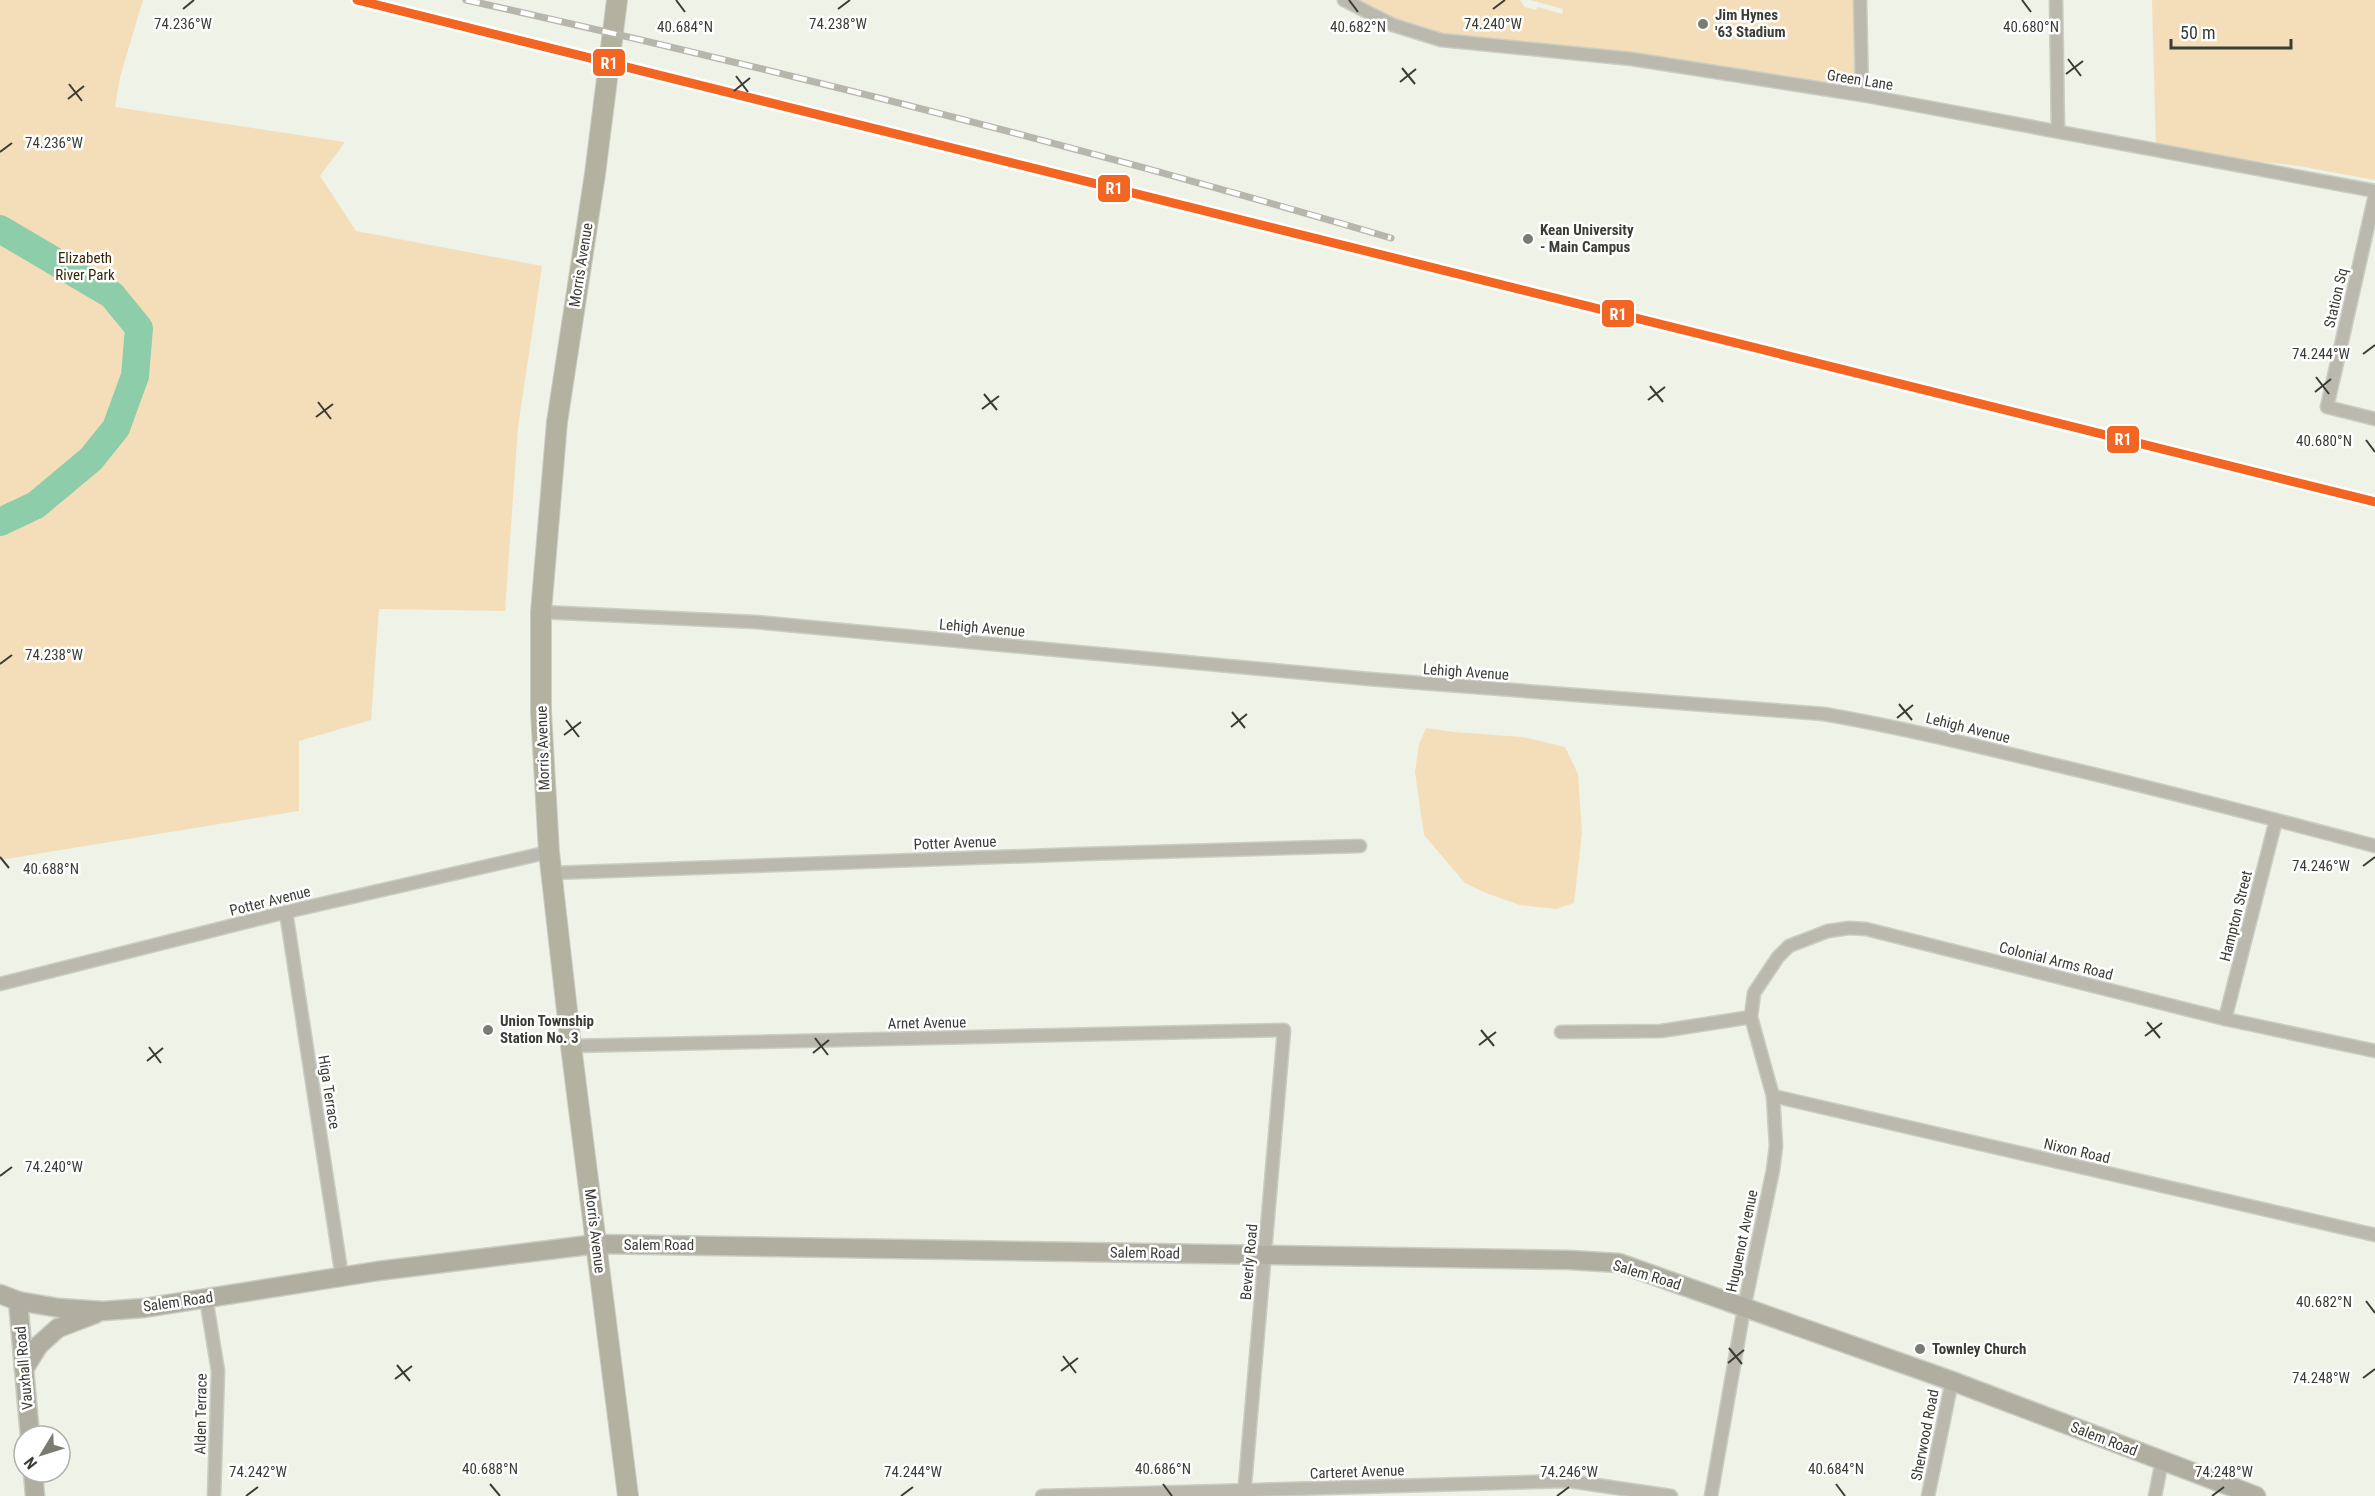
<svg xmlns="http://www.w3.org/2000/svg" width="2375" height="1496" viewBox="0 0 2375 1496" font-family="'Roboto Condensed',sans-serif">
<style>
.green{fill:#f4deb9}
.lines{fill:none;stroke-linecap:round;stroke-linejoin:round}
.river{stroke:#8dcda9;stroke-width:28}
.street-casing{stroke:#cacdc4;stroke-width:15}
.secondary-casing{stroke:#cacdc4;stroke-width:21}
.primary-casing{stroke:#cacdc4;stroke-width:22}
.street{stroke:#bbb9ad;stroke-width:12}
.secondary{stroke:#b0aea0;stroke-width:18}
.primary{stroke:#b3b1a0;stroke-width:20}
.rail-casing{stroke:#b7b6ac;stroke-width:7}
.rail{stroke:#fff;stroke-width:4.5;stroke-dasharray:14;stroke-linecap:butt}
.rail-1-casing{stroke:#fff;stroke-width:14}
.rail-1{stroke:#f26522;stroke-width:9}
.ticks{fill:none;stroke:#3b3d35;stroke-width:2}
.poi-dot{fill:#7a7c73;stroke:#fff;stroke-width:2}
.labels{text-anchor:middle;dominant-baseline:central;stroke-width:5;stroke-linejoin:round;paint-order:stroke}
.poi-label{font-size:15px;font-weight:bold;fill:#3b3d35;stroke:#fff;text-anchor:start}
.street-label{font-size:15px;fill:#3b3d35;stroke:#fff}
.park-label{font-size:15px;fill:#3a2604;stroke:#fff}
.ticks-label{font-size:15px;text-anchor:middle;fill:#3b3d35;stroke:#fff;stroke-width:5;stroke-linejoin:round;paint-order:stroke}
.line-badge{stroke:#fff;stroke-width:2}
.badge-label{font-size:16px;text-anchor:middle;font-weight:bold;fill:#fff}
</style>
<rect width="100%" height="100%" fill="#eff2e7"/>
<g class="green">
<polygon points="0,0 143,0 120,77 115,107 345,142 320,176 356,231 542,266 518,427 505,611 379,609 371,720 299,741 299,811 0,860"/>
<polygon points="1344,0 1520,0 1525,7 1536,10 1538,7 1562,14 1563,9 1530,0 1860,0 1862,95 1441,40"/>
<polygon points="2152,0 2375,0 2375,180 2299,166 2156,150"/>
<polygon points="1426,728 1454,732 1523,737 1565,747 1578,774 1582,833 1574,903 1556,909 1520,905 1486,893 1465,883 1424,835 1415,772 1419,744"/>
</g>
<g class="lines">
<polyline class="river" points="0,229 112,295 139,328 135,376 116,428 91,459 36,505 0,522"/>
<defs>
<g id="street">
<polyline points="1344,0 1393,25 1441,40 1632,59 1862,95 2375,191"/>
<polyline points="1860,0 1862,95"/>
<polyline points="2056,0 2058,131"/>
<polyline points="2375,195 2327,407 2375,419"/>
<path d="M541 612 755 622 1369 679 1824 714C1899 727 1973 745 2047 763 2157 789 2266 817 2375 846"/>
<polyline points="552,873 1083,854 1360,846"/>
<polyline points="286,912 342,1277"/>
<polyline points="0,984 286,912 549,852"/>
<polyline points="2225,1019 2276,820"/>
<polyline points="1561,1032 1661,1031 1751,1017"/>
<polyline points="571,1046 1284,1030 1244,1496"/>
<polyline points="1773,1096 2375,1235"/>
<polyline points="206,1298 218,1371 214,1496"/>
<polyline points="1042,1496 1569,1481 1671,1496"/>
<polyline points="1711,1496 1744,1308 1773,1170 1776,1146 1773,1096 1751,1017 1754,993 1778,957 1789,946 1828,931 1849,928 1866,929 2225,1019 2375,1051"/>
<polyline points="1928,1496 1952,1381"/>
<polyline points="2155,1496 2162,1461"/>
</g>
<g id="secondary">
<polyline points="0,1294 18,1301 59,1308 103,1311 144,1308 378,1271 597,1244 1570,1260 1619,1263 1952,1381 2256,1496"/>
<polyline points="18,1301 30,1436"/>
<polyline points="24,1369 39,1345 58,1328 95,1314"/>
<polyline points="33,1472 35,1496"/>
</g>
<polyline id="primary" points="617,0 595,174 557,422 541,612 541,712 549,852 571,1046 628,1496"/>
</defs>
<use href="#street" class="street-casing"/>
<use href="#secondary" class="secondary-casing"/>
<use href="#primary" class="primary-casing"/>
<use href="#street" class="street"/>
<use href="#secondary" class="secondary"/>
<use href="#primary" class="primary"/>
<defs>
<g id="rail">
<path d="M466 0C777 69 1085 148 1391 238"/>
<polyline points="506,37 1216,213"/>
</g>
</defs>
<use href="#rail" class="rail-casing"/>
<use href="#rail" class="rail"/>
<defs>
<polyline id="rail-1" points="357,0 2375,502"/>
</defs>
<use href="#rail-1" class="rail-1-casing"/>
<use href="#rail-1" class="rail-1"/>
</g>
<path class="ticks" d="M676 0 685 12M1349 0 1358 12M2022 0 2031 12M183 9 194 0M838 9 850 0M1493 9 1505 0M2068 59 2081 76M1402 68 1415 84M2066 74 2083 61M736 76 748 92M1400 82 1416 69M69 84 82 101M734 91 750 78M68 99 84 86M0 152 12 143M2363 354 2375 345M2316 377 2329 394M1650 386 1663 402M2315 392 2331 379M984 394 997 410M1648 400 1665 387M318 402 331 419M982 409 999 396M316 417 333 404M2366 440 2375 452M0 664 12 655M1899 704 1912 720M1232 712 1245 728M1897 718 1913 705M566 720 579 737M1231 727 1247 714M564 735 581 722M0 857 9 868M2363 866 2375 857M2147 1022 2160 1038M1481 1030 1494 1046M2145 1036 2162 1023M815 1038 828 1055M1479 1045 1496 1032M149 1047 161 1063M813 1053 829 1040M147 1061 163 1048M0 1176 12 1167M2366 1301 2375 1313M1729 1348 1742 1364M1063 1356 1076 1373M1728 1363 1744 1350M397 1365 410 1381M1061 1371 1078 1358M2363 1378 2375 1369M395 1379 412 1366M490 1484 500 1496M1163 1484 1172 1496M1836 1484 1845 1496M246 1496 258 1487M901 1496 913 1487M1557 1496 1569 1487M2212 1496 2224 1487"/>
<g class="poi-dot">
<circle cx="1703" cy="24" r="6"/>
<circle cx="1528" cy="239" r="6"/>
<circle cx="488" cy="1030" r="6"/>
<circle cx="1920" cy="1349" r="6"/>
</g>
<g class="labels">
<g class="poi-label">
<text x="1715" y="15">Jim Hynes<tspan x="1715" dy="17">'63 Stadium</tspan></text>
<text x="1540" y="230">Kean University<tspan x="1540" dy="17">- Main Campus</tspan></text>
<text x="500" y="1021">Union Township<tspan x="500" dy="17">Station No. 3</tspan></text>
<text x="1932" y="1349">Townley Church</text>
</g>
<g class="street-label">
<text transform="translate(1860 80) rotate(9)">Green Lane</text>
<text transform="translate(581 265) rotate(-81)">Morris Avenue</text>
<text transform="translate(2336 298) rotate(-77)">Station Sq</text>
<text transform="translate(982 628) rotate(5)">Lehigh Avenue</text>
<text transform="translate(1466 672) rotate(4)">Lehigh Avenue</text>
<text transform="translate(1968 728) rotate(14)">Lehigh Avenue</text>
<text transform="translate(543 748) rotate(-92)">Morris Avenue</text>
<text transform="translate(955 843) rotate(-2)">Potter Avenue</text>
<text transform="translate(270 901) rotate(-14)">Potter Avenue</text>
<text transform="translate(2236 916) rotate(-76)">Hampton Street</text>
<text transform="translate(2056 961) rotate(14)">Colonial Arms Road</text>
<text transform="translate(927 1023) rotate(-1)">Arnet Avenue</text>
<text transform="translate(329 1092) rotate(81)">Higa Terrace</text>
<text transform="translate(2077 1151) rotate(13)">Nixon Road</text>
<text transform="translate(595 1231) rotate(83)">Morris Avenue</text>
<text transform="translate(1742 1241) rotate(-78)">Huguenot Avenue</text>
<text x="659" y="1245">Salem Road</text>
<text transform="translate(1145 1253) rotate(1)">Salem Road</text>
<text transform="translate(1249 1262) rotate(-85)">Beverly Road</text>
<text transform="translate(1647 1275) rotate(17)">Salem Road</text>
<text transform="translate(178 1302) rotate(-8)">Salem Road</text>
<text transform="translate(24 1368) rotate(-95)">Vauxhall Road</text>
<text transform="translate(201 1414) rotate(-89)">Alden Terrace</text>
<text transform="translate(1925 1435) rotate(-79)">Sherwood Road</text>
<text transform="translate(2104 1439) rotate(21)">Salem Road</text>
<text transform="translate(1357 1472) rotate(-2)">Carteret Avenue</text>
</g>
<g class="park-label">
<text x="85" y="258">Elizabeth<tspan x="85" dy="17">River Park</tspan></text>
</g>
</g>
<g class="ticks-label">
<text x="183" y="29">74.236°W</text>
<text x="838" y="29">74.238°W</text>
<text x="1493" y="29">74.240°W</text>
<text x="2031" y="32">40.680°N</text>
<text x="685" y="32">40.684°N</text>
<text x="1358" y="32">40.682°N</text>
<text x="54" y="148">74.236°W</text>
<text x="2321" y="359">74.244°W</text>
<text x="2324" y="446">40.680°N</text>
<text x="54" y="660">74.238°W</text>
<text x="2321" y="871">74.246°W</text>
<text x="51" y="874">40.688°N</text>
<text x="54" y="1172">74.240°W</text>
<text x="2324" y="1307">40.682°N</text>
<text x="2321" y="1383">74.248°W</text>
<text x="490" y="1474">40.688°N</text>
<text x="1163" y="1474">40.686°N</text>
<text x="1836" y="1474">40.684°N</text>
<text x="258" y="1477">74.242°W</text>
<text x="913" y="1477">74.244°W</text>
<text x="1569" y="1477">74.246°W</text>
<text x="2224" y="1477">74.248°W</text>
</g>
<g class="line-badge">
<rect x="592" y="48" width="34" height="29" rx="6" fill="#f26522"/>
<rect x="1097" y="174" width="34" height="29" rx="6" fill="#f26522"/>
<rect x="1601" y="299" width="34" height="29" rx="6" fill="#f26522"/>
<rect x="2106" y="425" width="34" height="29" rx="6" fill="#f26522"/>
</g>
<g class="badge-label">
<text x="609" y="69">R1</text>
<text x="1114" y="194">R1</text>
<text x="1618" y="320">R1</text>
<text x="2123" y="445">R1</text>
</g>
<g transform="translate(42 1454) rotate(232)"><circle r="28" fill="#ffffff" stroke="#b1b1ae" stroke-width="1.5"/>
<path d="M0-4.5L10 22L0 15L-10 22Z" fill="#7a7c73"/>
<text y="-9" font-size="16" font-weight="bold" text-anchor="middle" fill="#3b3d35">N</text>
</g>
<path d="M2171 39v9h120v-9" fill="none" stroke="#3b3d35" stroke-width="3"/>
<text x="2180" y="39" font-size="18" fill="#3b3d35" stroke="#ffffff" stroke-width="4.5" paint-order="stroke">50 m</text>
</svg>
